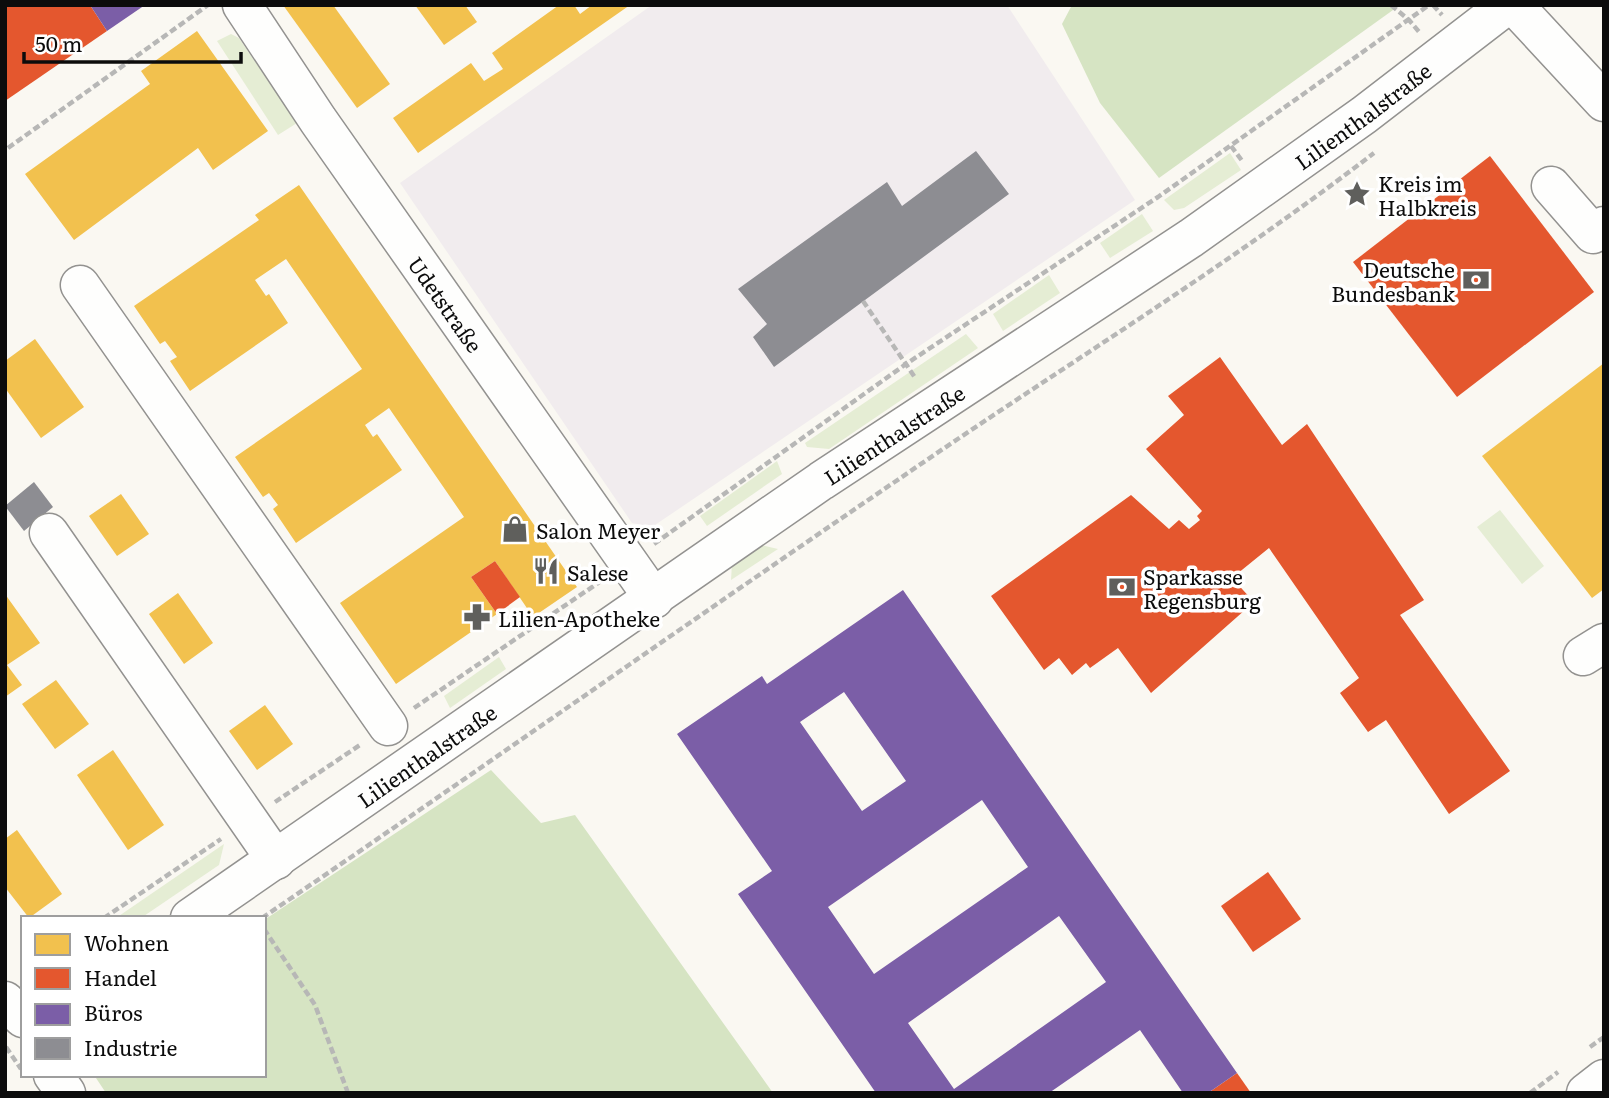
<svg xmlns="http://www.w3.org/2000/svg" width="1609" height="1098" viewBox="0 0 1609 1098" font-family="Literata,serif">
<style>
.industrial{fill:#f1ecee}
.green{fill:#e5edd4}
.forest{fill:#d6e4c3}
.homes{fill:#f2c14e}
.shops{fill:#e4572e}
.offices{fill:#7b5ea7;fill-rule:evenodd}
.industry{fill:#8d8d92}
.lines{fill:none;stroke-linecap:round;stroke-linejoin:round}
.minor-casing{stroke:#939290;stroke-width:41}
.path{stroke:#b7b7b6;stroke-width:4.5;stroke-dasharray:7 3.5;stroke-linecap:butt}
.minor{stroke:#fefefd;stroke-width:38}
.labels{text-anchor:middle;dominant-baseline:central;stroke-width:7;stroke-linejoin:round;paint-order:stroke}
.street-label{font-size:21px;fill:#0c0c0c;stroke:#fff}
.poi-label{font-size:21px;fill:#0c0c0c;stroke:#fff;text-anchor:start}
</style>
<rect width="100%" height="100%" fill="#faf8f2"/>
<polygon class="industrial" points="652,5 1007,5 1135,200 652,527 632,523 400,183"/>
<g class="green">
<polygon points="231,34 239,38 297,123 278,135 217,41"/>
<polygon points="1230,153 1241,170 1184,208 1174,210 1164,200"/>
<polygon points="1142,214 1153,231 1110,258 1100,243"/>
<polygon points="1049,275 1060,293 1003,331 993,314"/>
<polygon points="966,334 978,348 829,449 807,447 805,443"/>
<polygon points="777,461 782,474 707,526 700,516"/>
<polygon points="1500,510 1544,566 1522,584 1477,527"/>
<polygon points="761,545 778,549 731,580 732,563"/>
<polygon points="499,657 506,669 450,708 444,696"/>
<polygon points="224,844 219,865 141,918 116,918"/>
</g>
<g class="forest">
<polygon points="1072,5 1400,5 1159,178 1100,103 1062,24"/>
<polygon points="491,770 541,823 575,815 773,1093 106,1093 94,1075 264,1075 264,920"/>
</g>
<g class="homes">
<polygon points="283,5 333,5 390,84 357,108"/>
<polygon points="415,5 465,5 477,22 444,45"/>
<polygon points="559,5 574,5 580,14 592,5 630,5 418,153 393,118 471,63 484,81 503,69 492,53"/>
<polygon points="197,31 268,131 213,170 198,148 74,240 25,174 150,84 141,71"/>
<polygon points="299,185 577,587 533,617 495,561 471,577 497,614 396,684 340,603 464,517 389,408 365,425 373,437 377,434 402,470 296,543 273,509 278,505 269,493 263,497 235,457 362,369 286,259 255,280 266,296 269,294 288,323 190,391 170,361 177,357 165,341 160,344 134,306 259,220 255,215"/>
<polygon points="35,339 84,407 41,438 5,388 5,361"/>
<polygon points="1604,363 1604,589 1592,598 1482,456"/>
<polygon points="121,494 149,534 117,556 89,516"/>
<polygon points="178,593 213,643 184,664 149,614"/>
<polygon points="5,594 40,643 7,665 22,685 5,697"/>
<polygon points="56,680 89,724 55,749 22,704"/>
<polygon points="265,705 293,744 257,770 229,731"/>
<polygon points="113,750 164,825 128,850 77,775"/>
<polygon points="17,830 62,894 29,918 5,887 5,839"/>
</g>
<g class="shops">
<polygon points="5,5 90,5 107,31 5,101"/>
<polygon points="1490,156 1594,292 1457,397 1353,262"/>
<polygon points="1220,357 1282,445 1307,424 1424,600 1400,615 1510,771 1449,814 1386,720 1368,732 1340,693 1359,678 1269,548 1232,578 1254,602 1151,693 1118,648 1090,668 1086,663 1072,675 1059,658 1044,670 991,596 1131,495 1169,529 1179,520 1189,529 1200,520 1197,516 1202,511 1146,449 1184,415 1168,396"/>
<polygon points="495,561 520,597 497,614 471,577"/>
<polygon points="1268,872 1301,919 1253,952 1221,906"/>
<polygon points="1237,1073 1251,1093 1208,1093"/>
</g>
<g class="offices">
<polygon points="90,5 145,5 107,31"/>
<path d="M903 590 1237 1073 1208 1093H1183L1140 1030 1049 1093H876L738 894 772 871 677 734 762 676 767 684ZM844 692 906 781 862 811 800 722ZM982 800 1028 867 874 974 828 907ZM1059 916 1106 982 954 1089 908 1023Z"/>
</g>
<g class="industry">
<polygon points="976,151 1009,194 774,367 753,337 767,324 738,289 887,182 902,206"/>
<polygon points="34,482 53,507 24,531 5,506"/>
</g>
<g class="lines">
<defs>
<g id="minor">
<path id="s1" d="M242 5 318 120 654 599"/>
<polyline points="1514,5 1604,102"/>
<polyline points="1551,186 1593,234 1604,226"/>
<polyline points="80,285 388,726"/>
<polyline points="49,533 276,860"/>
<polyline points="1583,656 1604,643"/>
<path id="s2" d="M190 918 821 481 1191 238 1364 115 1507 5"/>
<polyline points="5,1001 23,1018"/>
<polyline points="53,1075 66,1093"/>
<polyline points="1586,1093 1604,1079"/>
</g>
</defs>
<use href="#minor" class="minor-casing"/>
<g class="path">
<polyline points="1391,5 1409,20 1420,33"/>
<polyline points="1433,5 1442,15"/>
<polyline points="1231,146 1243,162"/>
<polyline points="8,148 208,5"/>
<polyline points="863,301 916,379"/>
<polyline points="654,544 906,364 1158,197 1429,5"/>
<polyline points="414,708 601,581"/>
<polyline points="275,802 360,745"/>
<polyline points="104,918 221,839"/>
<path d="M262 918C475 773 686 624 899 479 1057 370 1222 270 1374 153"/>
<polyline points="264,929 315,1005 348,1093"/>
<polyline points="6,1047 21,1069"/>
<polyline points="1590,1047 1604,1037"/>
<polyline points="1530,1093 1558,1072"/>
</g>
<use href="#minor" class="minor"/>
</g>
<defs>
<symbol id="sight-bare" viewBox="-9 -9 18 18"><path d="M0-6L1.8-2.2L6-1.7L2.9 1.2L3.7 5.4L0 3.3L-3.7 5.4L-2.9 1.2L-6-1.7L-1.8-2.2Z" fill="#5f5f5c" stroke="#fff" stroke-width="2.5" paint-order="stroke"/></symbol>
<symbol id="bank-bare" viewBox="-9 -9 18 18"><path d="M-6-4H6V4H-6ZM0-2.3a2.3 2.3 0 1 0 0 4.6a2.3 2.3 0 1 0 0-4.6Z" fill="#5f5f5c" stroke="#fff" stroke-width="2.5" paint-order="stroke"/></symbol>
<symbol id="shop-bare" viewBox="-9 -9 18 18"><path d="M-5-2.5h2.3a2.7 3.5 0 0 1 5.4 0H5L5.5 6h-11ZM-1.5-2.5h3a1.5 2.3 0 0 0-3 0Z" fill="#5f5f5c" stroke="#fff" stroke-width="2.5" paint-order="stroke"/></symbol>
<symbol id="restaurant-bare" viewBox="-9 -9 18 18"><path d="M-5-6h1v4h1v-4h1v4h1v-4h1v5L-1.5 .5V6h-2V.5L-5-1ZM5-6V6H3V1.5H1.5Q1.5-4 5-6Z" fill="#5f5f5c" stroke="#fff" stroke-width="2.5" paint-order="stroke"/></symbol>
<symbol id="pharmacy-bare" viewBox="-9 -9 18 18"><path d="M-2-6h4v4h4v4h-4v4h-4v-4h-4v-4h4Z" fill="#5f5f5c" stroke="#fff" stroke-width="2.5" paint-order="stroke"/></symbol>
</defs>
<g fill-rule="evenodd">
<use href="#sight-bare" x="1338" y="175" width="38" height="38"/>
<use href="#bank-bare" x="1457" y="261" width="38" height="38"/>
<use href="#shop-bare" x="496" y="510" width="38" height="38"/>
<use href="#restaurant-bare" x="527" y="552" width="38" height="38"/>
<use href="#bank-bare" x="1103" y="568" width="38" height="38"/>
<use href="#pharmacy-bare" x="458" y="598" width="38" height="38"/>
</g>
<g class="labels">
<g class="street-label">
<text stroke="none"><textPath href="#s2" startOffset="1421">Lilienthalstraße</textPath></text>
<text stroke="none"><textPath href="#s1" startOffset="362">Udetstraße</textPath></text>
<text stroke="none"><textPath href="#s2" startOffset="854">Lilienthalstraße</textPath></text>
<text stroke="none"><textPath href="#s2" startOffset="287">Lilienthalstraße</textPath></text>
</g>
<g class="poi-label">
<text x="1378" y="182">Kreis im<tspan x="1378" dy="24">Halbkreis</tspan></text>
<text x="1455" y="268" text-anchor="end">Deutsche<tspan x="1455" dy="24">Bundesbank</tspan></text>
<text x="536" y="529">Salon Meyer</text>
<text x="567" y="571">Salese</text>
<text x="1143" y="575">Sparkasse<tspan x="1143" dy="24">Regensburg</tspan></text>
<text x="498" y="617">Lilien-Apotheke</text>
</g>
</g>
<rect width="1609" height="1098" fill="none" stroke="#0c0c0c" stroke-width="14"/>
<rect x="21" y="916" width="245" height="161" fill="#ffffff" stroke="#9e9e9e" stroke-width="2"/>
<rect x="35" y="934" width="35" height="21" fill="#f2c14e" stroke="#9e9e9e" stroke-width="2"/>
<text x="84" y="951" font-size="21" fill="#0c0c0c">Wohnen</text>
<rect x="35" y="968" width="35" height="21" fill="#e4572e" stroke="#9e9e9e" stroke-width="2"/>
<text x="84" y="986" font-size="21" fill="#0c0c0c">Handel</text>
<rect x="35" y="1004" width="35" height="21" fill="#7b5ea7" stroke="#9e9e9e" stroke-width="2"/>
<text x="84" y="1021" font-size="21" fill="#0c0c0c">Büros</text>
<rect x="35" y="1038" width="35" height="21" fill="#8d8d92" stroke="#9e9e9e" stroke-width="2"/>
<text x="84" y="1056" font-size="21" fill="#0c0c0c">Industrie</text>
<path d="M24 52v10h217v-10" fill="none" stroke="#0c0c0c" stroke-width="3.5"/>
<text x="35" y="52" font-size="21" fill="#0c0c0c" stroke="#ffffff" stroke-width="5" paint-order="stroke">50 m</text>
</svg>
